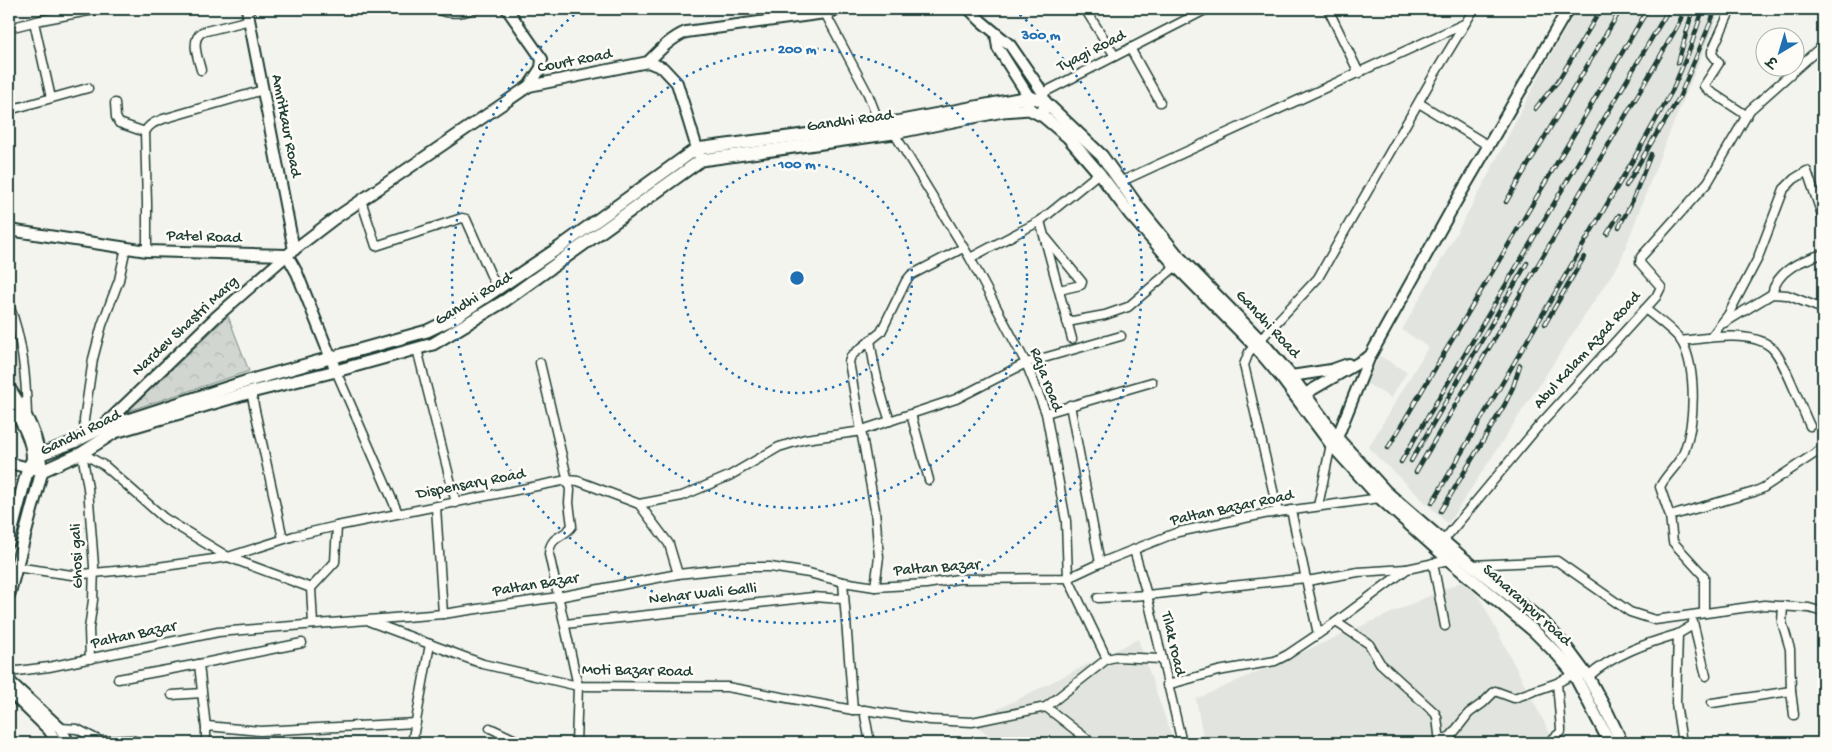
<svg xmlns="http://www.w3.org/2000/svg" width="1832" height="752" viewBox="0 0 1832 752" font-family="'Gochi Hand','Playpen Sans Deva',sans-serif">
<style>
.built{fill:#e2e5df}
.forest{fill:url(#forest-crowns);stroke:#788a82}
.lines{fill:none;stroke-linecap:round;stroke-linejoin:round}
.street-casing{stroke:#1f3d34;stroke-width:11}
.secondary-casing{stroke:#1f3d34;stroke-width:14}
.primary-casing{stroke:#1f3d34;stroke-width:15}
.street{stroke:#fdfcf7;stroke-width:8}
.secondary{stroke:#fdfcf7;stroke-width:10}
.primary{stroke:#fdfcf7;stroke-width:11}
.rail-casing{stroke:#1f3d34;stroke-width:4.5}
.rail{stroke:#fdfcf7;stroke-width:2.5;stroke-dasharray:8;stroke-linecap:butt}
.ring{fill:none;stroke:#1f6fb2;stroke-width:2.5;stroke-dasharray:2.5 5}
.labels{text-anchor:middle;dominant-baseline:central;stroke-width:5;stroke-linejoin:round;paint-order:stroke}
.street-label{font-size:16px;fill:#1f3d34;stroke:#fdfcf7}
.centre{fill:#1f6fb2;stroke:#fdfcf7;stroke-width:2.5}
.ring-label{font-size:15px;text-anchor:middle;font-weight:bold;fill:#1f6fb2;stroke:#fdfcf7;stroke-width:5;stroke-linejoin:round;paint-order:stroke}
</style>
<defs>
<pattern id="forest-crowns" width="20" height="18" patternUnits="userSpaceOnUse" patternTransform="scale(1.25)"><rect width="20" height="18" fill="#d1d6d1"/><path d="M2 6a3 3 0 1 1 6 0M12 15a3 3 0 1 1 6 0" fill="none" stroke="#b3b9b4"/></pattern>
</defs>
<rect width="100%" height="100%" fill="#f4f4ef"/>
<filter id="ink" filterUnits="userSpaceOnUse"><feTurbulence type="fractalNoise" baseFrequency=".02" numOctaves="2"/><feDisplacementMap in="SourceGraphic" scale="10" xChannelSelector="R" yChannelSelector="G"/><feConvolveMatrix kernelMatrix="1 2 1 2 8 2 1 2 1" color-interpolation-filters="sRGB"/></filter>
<g filter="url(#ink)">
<g class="built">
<polygon points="1577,9 1721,9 1661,154 1620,262 1448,524 1368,448 1428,347 1402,330 1482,187 1542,70"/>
<polygon points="9,322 18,355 23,398 9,379"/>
<polygon points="1380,356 1407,372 1391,398 1364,382"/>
<polygon points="1463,581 1480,598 1555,743 1204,743 1196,699"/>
<polygon points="1138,639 1174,743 998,743 972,722"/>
</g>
<polygon class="forest" points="228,316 249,371 128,411"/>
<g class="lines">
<defs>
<g id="street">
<path d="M437 9C447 14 462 14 473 9"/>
<polyline points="1085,9 1115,56"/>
<polyline points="1328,9 1359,73"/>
<polyline points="1731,9 1712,51 1712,54 1719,63 1704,86 1708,90 1746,115"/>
<polyline points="825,13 868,94 880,125"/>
<polyline points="34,22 51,98"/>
<polyline points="9,28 41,20 99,9"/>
<polyline points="1130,48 1160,102"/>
<path d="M201 70C198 58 190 40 202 32L250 20"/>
<polyline points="1043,93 1207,9"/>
<polyline points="115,103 116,117 119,123 145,132"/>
<polyline points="1419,103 1489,146"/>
<polyline points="9,110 88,88"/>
<polyline points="894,133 970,258 1026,363 1046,413 1066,521 1068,578 1107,659"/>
<polyline points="1120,182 1464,24"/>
<polyline points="361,200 376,246 462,218 466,219 497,289"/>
<polyline points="1040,221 1072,339"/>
<polyline points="1046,238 1082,282 1081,285 1059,290"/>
<path d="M147 251V203L145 132C149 124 155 122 163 119L263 90"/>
<polyline points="970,258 1040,221 1099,173"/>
<path d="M1772 294C1777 270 1802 260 1823 254"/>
<path d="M9 305C23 340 26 378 27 415"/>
<path d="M1645 309C1654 316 1677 333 1682 342 1697 370 1695 423 1684 452 1679 465 1666 474 1660 487L1670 516 1673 542 1704 576V613"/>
<polyline points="1067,322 1105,315 1128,307 1176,266"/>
<polyline points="1724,323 1772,294 1787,295 1823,309"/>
<polyline points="1711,337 1728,315 1757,260 1784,189 1794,179 1807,171 1823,218"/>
<path d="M870 340C874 368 880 394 890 421"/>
<polyline points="1260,340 1318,278 1434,75 1474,9"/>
<path d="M1681 341C1706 338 1751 330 1771 347 1784 358 1801 408 1810 426"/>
<polyline points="1255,346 1249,352 1244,365 1278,512"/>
<polyline points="417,349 456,503"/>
<path d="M540 363 570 490 569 503 572 526C564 538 550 535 549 554L578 686 576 743"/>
<polyline points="336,371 398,513"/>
<polyline points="251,392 283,539"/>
<polyline points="1070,405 1100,563"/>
<polyline points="1046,413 1152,382"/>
<polyline points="911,414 929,480"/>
<polyline points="85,436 84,420 93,359 102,325 119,280 126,247"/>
<polyline points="82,453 105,466 164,518 228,557 311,588 313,624"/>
<polyline points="82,453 88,488 94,566 93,600 89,629 90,659"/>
<polyline points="639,504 682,496 729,476 779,447 805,439 856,432 956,399 1026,363 1121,336"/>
<polyline points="1318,506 1331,444"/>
<polyline points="436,507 443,614"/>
<polyline points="1291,510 1318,634"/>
<polyline points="1670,516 1754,492 1763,488 1823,448"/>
<polyline points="1443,541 1537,428 1656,297 1661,287 1640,263 1641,257 1708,182 1750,110 1823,45"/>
<polyline points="1134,550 1147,595 1182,743"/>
<polyline points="1433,563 1445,626"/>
<polyline points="1471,565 1557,561 1630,612 1655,620 1764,605 1809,608 1823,612"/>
<polyline points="15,567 72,575 158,567 228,557 294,536 337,526 567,480 578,481 639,504 669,544 678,574"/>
<polyline points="1307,581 1358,572 1406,569"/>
<polyline points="843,582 853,710"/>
<polyline points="875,587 879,557 875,510 849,362 851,356 881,332 906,281 911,275 963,248"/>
<polyline points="311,588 335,562 337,526"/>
<polyline points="1098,598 1147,595 1306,578"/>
<polyline points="1783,606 1782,622 1790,649 1791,691 1794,715"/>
<polyline points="371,622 483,664 578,686 727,687 853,710 864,710 930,720 972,722 1046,707 1107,659 1116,657 1161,659"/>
<polyline points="1693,622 1706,676"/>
<polyline points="565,624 813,597 843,599"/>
<polyline points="9,672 49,667 218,632 443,614 558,597 678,574 742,567 770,567 809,573 843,582 875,587 926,584 958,579 1068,578 1100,563 1178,532 1264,514 1380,498"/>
<path d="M1588 677C1612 655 1647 643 1678 634"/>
<polyline points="118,679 199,664"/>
<polyline points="1167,685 1218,671 1275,661 1287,655 1336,622"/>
<polyline points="172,695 202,693"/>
<polyline points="1712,703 1791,691"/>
<polyline points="1046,707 1092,743"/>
<polyline points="864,710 870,743"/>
<polyline points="60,728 77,729 100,741 131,740 144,743"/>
<polyline points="206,728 199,664 302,643"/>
<polyline points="490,728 522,743"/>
<polyline points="1440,741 1451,736 1469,713 1483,703 1495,691 1514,698 1557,683"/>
<polyline points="206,743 206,728 207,726 260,731 416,723"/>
<polyline points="412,743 430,644"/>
<polyline points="1440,743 1437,717 1435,713 1380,663 1369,644 1336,622 1407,569 1449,560"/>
<polyline points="1551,743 1550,741 1561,732 1561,729 1557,683 1574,674"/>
<polyline points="1682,743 1676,703 1678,634 1693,625"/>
</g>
<g id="secondary">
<polyline points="247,9 294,250"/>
<polyline points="507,9 542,59 541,68 529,86"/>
<polyline points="969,9 981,21 1010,45 1043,93 1044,101 1043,116"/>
<polyline points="996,34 998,48 1029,97 1029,104"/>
<polyline points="648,62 663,68 677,83 699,155"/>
<polyline points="9,230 147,251 287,255 297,273 336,371"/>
<polyline points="1291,376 1331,370 1348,364"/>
<path d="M9 387C27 415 39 436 42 471L9 463"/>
<polyline points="1298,398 1370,356"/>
<path d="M9 403C20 419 33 440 32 461"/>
<path d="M100 429 216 317 287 255 334 219 529 86 648 62C659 51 671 38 686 32L825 13 840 9"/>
<polyline points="1337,438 1370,356 1454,205 1568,9"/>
<polyline points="9,681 60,728 69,743"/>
<polyline points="9,691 49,730 57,743"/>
</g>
<g id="primary">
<polyline points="9,541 28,468 32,461 41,454 74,442 100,429 248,381 427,331 454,318 560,247 696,149 880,125 1029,97 1044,101 1102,156 1139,208 1178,256 1260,340 1291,376 1337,438 1386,492 1458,554 1543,622 1565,646 1588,677 1607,712 1619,737 1620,743"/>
<polyline points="9,594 42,471 82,453 115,432 251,392 336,371 433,344 506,300 701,160 894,133 1003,111 1029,109 1043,116 1068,137 1099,173 1130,214 1176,266 1255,346 1282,378 1331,444 1380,498 1449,560 1534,631 1557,654 1574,674 1610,743"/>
</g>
</defs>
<use href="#street" class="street-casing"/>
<use href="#secondary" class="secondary-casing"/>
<use href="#primary" class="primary-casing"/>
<use href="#street" class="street"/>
<use href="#secondary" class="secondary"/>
<use href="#primary" class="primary"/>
<defs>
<g id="rail">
<polyline points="1678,63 1693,9"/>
<polyline points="1535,109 1558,81 1601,9"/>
<polyline points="1659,131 1679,98 1716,9"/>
<polyline points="1626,186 1661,126"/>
<polyline points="1506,202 1621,9"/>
<polyline points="1619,227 1631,204 1651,154"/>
<polyline points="1607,234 1619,215"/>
<polyline points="1545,324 1584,257"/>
<polyline points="1388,448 1648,9"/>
<polyline points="1411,461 1527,263"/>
<polyline points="1401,462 1669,9"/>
<polyline points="1416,472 1650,74 1678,25 1685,9"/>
<polyline points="1432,503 1640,148 1672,91 1690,49 1703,9"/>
<polyline points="1441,511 1505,404 1513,387 1520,365"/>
</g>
</defs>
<use href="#rail" class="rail-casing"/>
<use href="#rail" class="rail"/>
</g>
</g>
<g class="ring">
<circle cx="797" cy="278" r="115"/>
<circle cx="797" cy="278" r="230"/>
<path d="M1014 10A345 345 0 1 1 580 10"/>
</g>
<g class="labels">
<g class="street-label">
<text transform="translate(1092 52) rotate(-27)">Tyagi Road</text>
<text transform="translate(575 62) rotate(-11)">Court Road</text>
<text transform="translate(850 122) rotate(-8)">Gandhi Road</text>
<text transform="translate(285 126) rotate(79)">Amritkaur Road</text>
<text transform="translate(204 238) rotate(2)">Patel Road</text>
<text transform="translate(474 300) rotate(-32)">Gandhi Road</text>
<text transform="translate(1267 325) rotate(47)">Gandhi Road</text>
<text transform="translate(186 327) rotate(-43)">Nardev Shastri Marg</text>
<text transform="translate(1588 351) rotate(-48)">Abul Kalam Azad Road</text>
<text transform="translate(1045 380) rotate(69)">Raja road</text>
<text transform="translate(81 434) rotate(-26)">Gandhi Road</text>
<text transform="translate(471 485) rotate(-11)">Dispensary Road</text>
<text transform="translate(1232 509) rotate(-12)">Paltan Bazar Road</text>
<text transform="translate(78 556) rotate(-92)">Ghosi gali</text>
<text transform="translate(937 569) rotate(-4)">Paltan Bazar</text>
<text transform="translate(536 586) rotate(-9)">Paltan Bazar</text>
<text transform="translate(703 595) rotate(-6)">Nehar Wali Galli</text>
<text transform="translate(1526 606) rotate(42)">Saharanpur road</text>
<text transform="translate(134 636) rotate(-12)">Paltan Bazar</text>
<text transform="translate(1172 644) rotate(77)">Tilak road</text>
<text transform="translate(637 672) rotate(1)">Moti Bazar Road</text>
</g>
</g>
<circle cx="797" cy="278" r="8" class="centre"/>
<g class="ring-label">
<text x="1041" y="39">300 m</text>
<text x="797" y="53">200 m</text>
<text x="797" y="168">100 m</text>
</g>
<rect width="1832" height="752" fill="none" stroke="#fdfcf7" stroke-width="30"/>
<rect x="15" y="15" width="1802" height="722" fill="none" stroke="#1f3d34" stroke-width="2" filter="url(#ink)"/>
<g transform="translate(1780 52) rotate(218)"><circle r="24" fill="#fdfcf7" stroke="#a4b0a9"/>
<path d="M0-4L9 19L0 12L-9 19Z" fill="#1f6fb2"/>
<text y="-8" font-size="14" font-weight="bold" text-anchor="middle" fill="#1f3d34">उ</text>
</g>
</svg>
